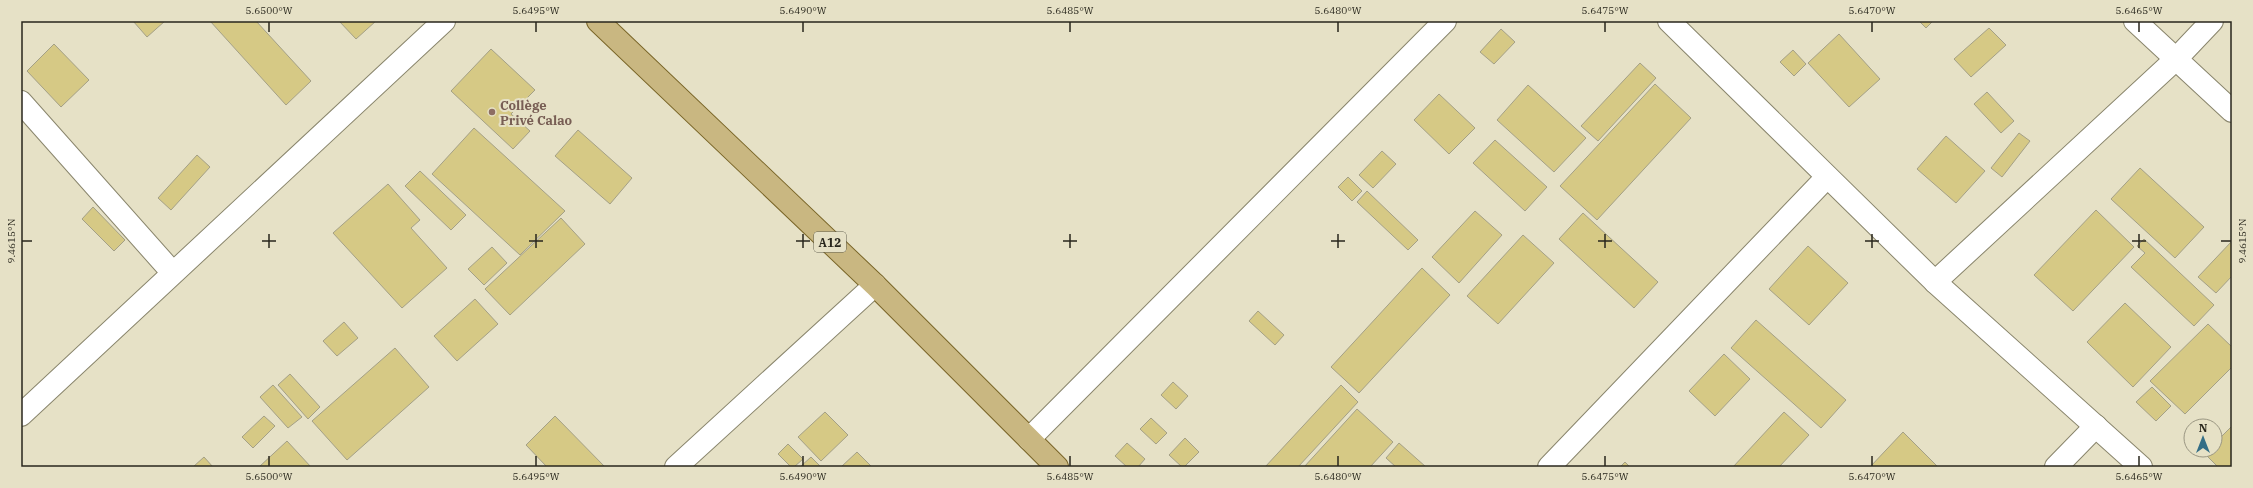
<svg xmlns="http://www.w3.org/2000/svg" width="2253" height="488" viewBox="0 0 2253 488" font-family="'IBM Plex Serif',serif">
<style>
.building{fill:#d6c985;stroke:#a4a086}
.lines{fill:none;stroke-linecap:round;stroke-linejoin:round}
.minor-casing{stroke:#89856c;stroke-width:24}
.major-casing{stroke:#796527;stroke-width:24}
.minor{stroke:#fff;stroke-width:22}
.major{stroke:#c9b781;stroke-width:22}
.ticks{fill:none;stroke:#28261c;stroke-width:1.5}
.education-dot{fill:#8d6e63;stroke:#e6e1c6;stroke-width:1.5}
.labels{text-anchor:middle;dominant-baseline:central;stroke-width:4;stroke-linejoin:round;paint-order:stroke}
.shield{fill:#e6e1c6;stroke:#615e4f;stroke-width:1}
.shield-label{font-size:12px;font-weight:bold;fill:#28261c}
.education-label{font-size:13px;font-weight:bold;fill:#785e54;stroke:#e6e1c6;text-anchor:start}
.neatline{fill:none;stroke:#28261c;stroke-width:1.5}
.ticks-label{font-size:10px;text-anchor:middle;fill:#28261c}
</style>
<rect width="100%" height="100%" fill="#e6e1c6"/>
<g class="building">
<polygon points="133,21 165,21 147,37"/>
<polygon points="210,21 256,21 311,81 286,105"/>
<polygon points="339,21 376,21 356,39"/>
<polygon points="1919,21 1933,21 1926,28"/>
<polygon points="1989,28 2006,45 1971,77 1954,59"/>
<polygon points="1501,29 1515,42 1494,64 1480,52"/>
<polygon points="1839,34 1880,79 1849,107 1808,63"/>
<polygon points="54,44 89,80 61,107 27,71"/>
<polygon points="491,49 535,90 511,114 530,131 513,149 451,91"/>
<polygon points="1793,50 1806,64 1794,76 1780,62"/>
<polygon points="1640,63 1656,78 1598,141 1581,126"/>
<polygon points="1655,84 1691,118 1597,220 1560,186"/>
<polygon points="1528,85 1586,138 1554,172 1497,120"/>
<polygon points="1987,92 2014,121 2001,133 1974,104"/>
<polygon points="1439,94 1475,128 1449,154 1414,120"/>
<polygon points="474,128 565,211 520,255 432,174"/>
<polygon points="578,130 632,178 610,204 555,156"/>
<polygon points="2019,133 2030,141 2002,177 1991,168"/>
<polygon points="1946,136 1985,171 1956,203 1917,169"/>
<polygon points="1495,140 1547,187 1525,211 1473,163"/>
<polygon points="1382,151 1396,164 1373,188 1359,175"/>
<polygon points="197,155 210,167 171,210 158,198"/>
<polygon points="2140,168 2204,227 2175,258 2111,199"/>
<polygon points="420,171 466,215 451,230 405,186"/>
<polygon points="1348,177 1362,191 1352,201 1338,187"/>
<polygon points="388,184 420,220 411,228 447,268 402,308 333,233"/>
<polygon points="1367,191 1418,240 1408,250 1357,202"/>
<polygon points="93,207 125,240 114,251 82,219"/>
<polygon points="2096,210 2134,247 2073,311 2034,275"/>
<polygon points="1475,211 1502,235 1459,283 1432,257"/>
<polygon points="1583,213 1658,282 1634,308 1559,239"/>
<polygon points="561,218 585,244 510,315 485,289"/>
<polygon points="1523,235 1554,263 1498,324 1467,296"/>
<polygon points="2144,239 2214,305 2194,326 2131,267 2145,253 2137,246"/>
<polygon points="2232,241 2232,276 2216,293 2198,277"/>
<polygon points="1808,246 1848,283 1809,325 1769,289"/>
<polygon points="492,247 507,263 484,285 468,269"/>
<polygon points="1422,268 1450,295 1359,393 1331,367"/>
<polygon points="475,299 498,324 457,361 434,336"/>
<polygon points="2125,303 2171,347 2133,387 2087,342"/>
<polygon points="1258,311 1284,335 1275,345 1249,321"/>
<polygon points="1756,320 1846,400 1821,428 1731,348"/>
<polygon points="344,322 358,338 337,356 323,341"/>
<polygon points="2208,324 2232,347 2232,367 2185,414 2150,381"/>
<polygon points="395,348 429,387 347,460 312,421"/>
<polygon points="1724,354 1750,379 1715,416 1689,391"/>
<polygon points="290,374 320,407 308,419 278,385"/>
<polygon points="1173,382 1188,396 1176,409 1161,395"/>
<polygon points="273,385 302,417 288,428 260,397"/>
<polygon points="1341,385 1358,402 1298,467 1265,467"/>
<polygon points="2152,387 2171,406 2156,421 2136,402"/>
<polygon points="1357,409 1393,442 1370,467 1304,467"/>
<polygon points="825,412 848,435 821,461 798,437"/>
<polygon points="1784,412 1809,435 1779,467 1733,467"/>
<polygon points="264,416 275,426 253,448 242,437"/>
<polygon points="555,416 605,467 547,467 526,445"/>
<polygon points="1151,418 1167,433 1156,444 1140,429"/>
<polygon points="2232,426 2232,467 2218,467 2204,453 2208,450 2215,450 2215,443"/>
<polygon points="1903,432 1938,467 1870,467"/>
<polygon points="1185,438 1199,452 1184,467 1182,467 1169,455"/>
<polygon points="287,441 311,467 259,467"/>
<polygon points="1127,443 1145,459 1138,467 1127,467 1115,456"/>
<polygon points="1399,443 1426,467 1396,467 1386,458"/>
<polygon points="788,444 803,459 794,467 791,467 778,454"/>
<polygon points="857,452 872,467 841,467"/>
<polygon points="204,457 213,467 193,467"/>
<polygon points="811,457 821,467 800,467"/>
<polygon points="1625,462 1630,467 1620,467"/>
</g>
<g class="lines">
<defs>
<g id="minor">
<polyline points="1669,21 1935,282 2141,467"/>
<polyline points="2135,21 2232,111"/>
<polyline points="21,102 172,272"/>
<polyline points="1935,282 2176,59 2212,21"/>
<polyline points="21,415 444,21"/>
<polyline points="1029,439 1445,21"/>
<polyline points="676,467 875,285"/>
<polyline points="1549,467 1827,177"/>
<polyline points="2056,467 2096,426"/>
</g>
<polyline id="major" points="598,21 875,285 1057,467"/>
</defs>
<use href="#minor" class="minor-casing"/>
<use href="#major" class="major-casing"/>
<use href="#minor" class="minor"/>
<use href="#major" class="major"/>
</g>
<path class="ticks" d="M269 22V32M536 22V32M803 22V32M1070 22V32M1338 22V32M1605 22V32M1872 22V32M2139 22V32M269 234V248M536 234V248M803 234V248M1070 234V248M1338 234V248M1605 234V248M1872 234V248M2139 234V248M22 241H32M262 241H276M529 241H543M796 241H810M1063 241H1077M1331 241H1345M1598 241H1612M1865 241H1879M2132 241H2146M2221 241H2231M269 456V466M536 456V466M803 456V466M1070 456V466M1338 456V466M1605 456V466M1872 456V466M2139 456V466"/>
<circle class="education-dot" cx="492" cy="112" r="4"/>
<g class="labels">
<rect class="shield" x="814" y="232" width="32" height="20" rx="3"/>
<g class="shield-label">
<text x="830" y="242">A12</text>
</g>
<g class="education-label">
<text x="500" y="105">Collège<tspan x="500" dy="15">Privé Calao</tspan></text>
</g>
</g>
<rect width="2253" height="488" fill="none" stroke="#e6e1c6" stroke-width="44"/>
<g transform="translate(2203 438)"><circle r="19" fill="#e6e1c6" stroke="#9a9682"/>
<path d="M0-3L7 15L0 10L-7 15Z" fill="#336e86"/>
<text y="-6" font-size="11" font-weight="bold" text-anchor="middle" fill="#28261c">N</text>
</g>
<rect x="22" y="22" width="2209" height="444" class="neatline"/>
<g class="ticks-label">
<text x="269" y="14">5.6500°W</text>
<text x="536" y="14">5.6495°W</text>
<text x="803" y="14">5.6490°W</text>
<text x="1070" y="14">5.6485°W</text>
<text x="1338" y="14">5.6480°W</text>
<text x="1605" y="14">5.6475°W</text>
<text x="1872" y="14">5.6470°W</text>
<text x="2139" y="14">5.6465°W</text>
<text transform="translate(11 241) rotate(-90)" y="4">9.4615°N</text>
<text transform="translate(2242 241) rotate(-90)" y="4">9.4615°N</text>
<text x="269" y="480">5.6500°W</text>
<text x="536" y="480">5.6495°W</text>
<text x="803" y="480">5.6490°W</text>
<text x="1070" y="480">5.6485°W</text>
<text x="1338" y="480">5.6480°W</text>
<text x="1605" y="480">5.6475°W</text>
<text x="1872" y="480">5.6470°W</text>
<text x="2139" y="480">5.6465°W</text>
</g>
</svg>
